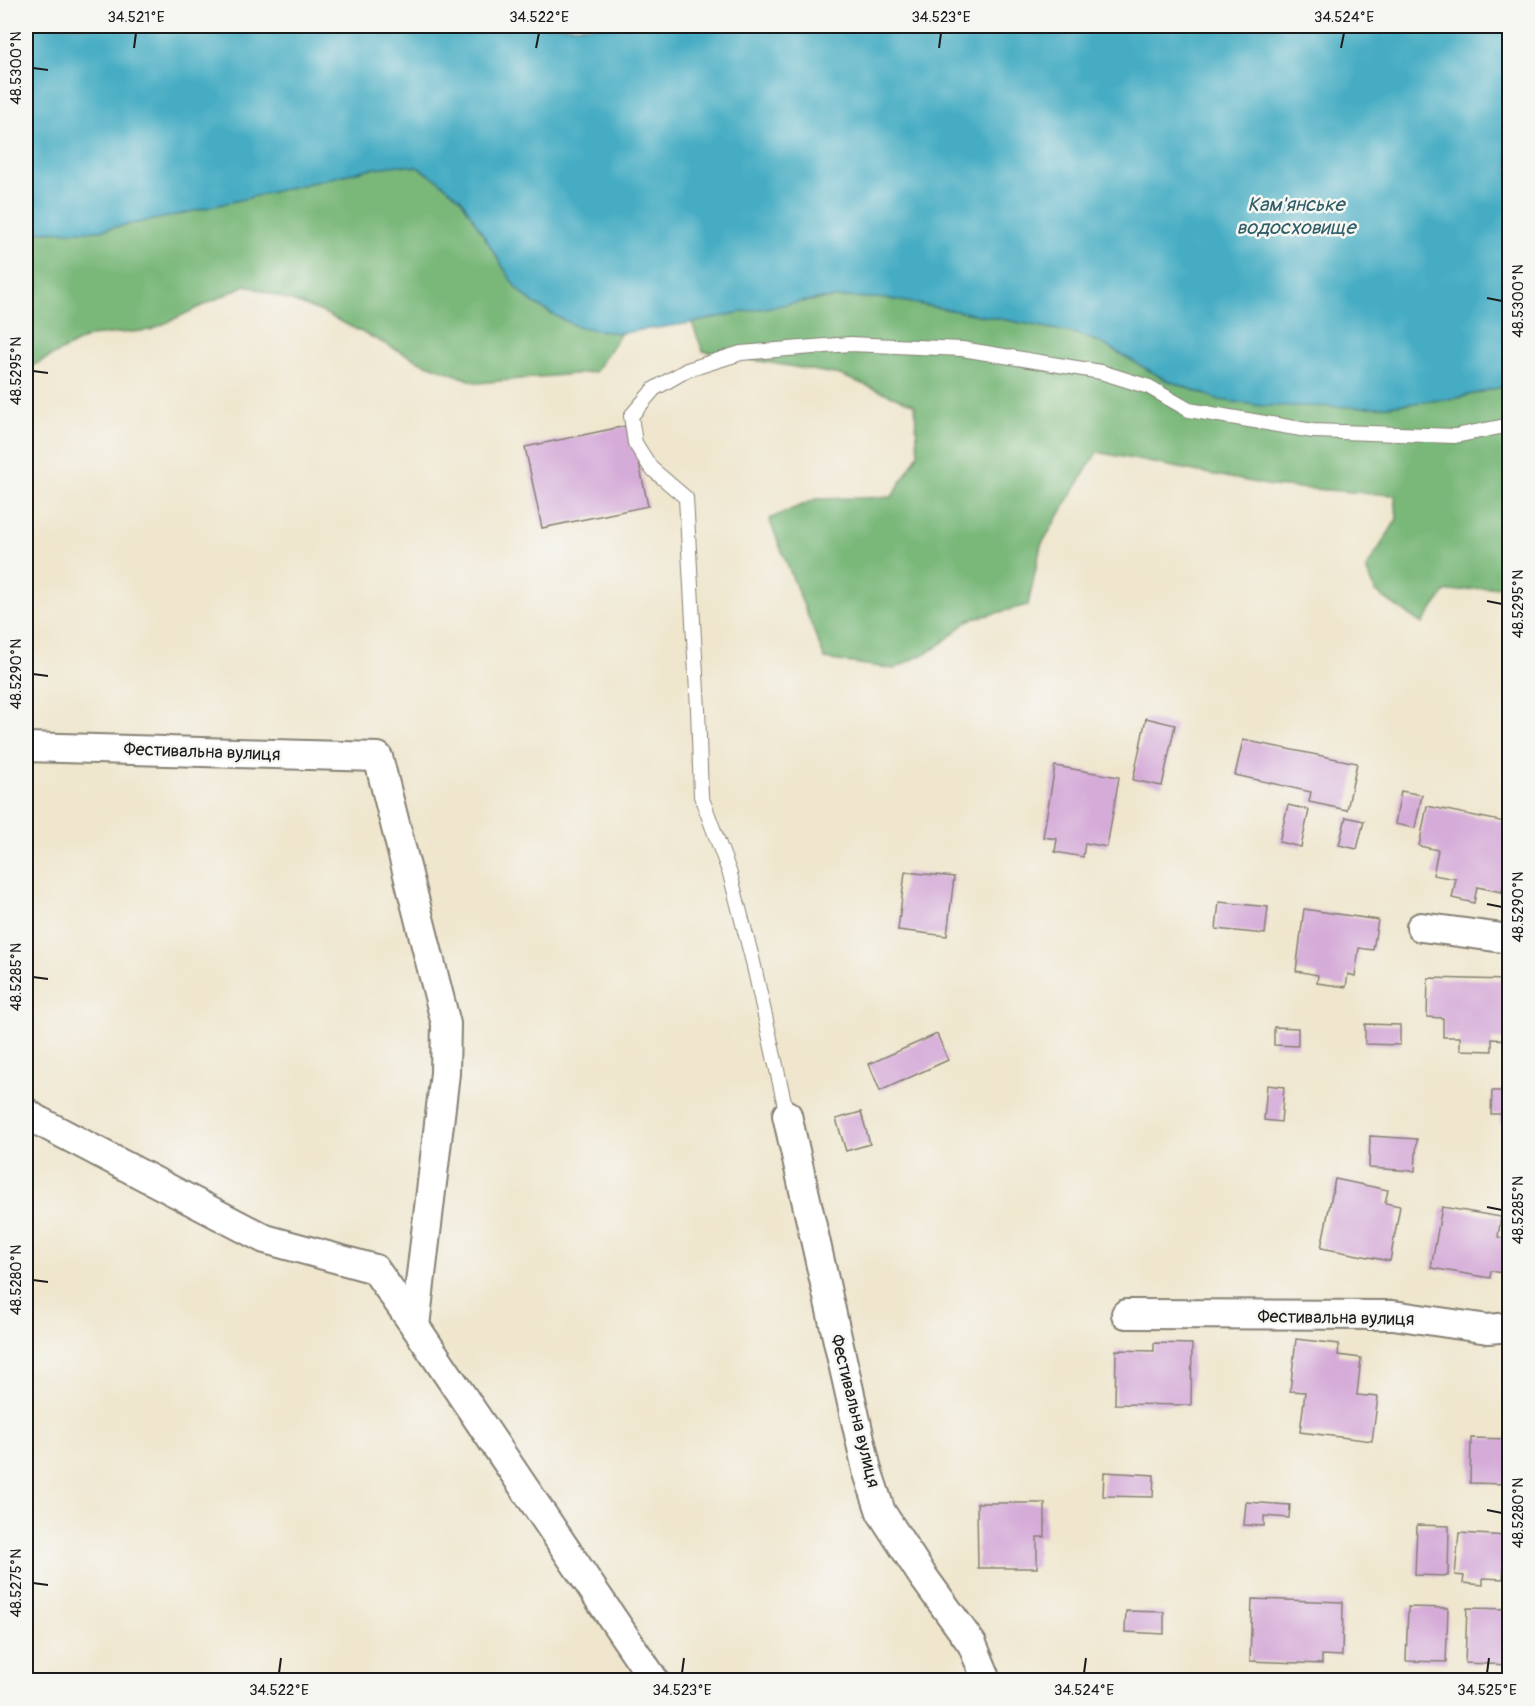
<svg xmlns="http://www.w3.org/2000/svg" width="1535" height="1706" viewBox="0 0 1535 1706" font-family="Pangolin,sans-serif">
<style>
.forest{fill:#7ab87a;stroke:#4b6a4b;stroke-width:1.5}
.water{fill:#44acc3;stroke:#306470;stroke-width:1.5}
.building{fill:#d5abd8}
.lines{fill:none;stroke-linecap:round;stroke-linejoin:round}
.service-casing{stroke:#868174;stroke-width:16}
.minor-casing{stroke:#868174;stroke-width:32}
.service{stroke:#fff;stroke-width:14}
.minor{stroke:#fff;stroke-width:28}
.ticks{fill:none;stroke:#1c1c1c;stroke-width:2}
.labels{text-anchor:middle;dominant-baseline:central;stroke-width:5;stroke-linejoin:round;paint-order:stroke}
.street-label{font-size:18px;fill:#1c1c1c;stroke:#f6f6f2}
.water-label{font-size:20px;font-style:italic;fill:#2e5d67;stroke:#f6f6f2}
.neatline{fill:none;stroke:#1c1c1c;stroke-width:2}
.ticks-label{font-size:15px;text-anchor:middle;fill:#1c1c1c}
</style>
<rect width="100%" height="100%" fill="#f6f6f2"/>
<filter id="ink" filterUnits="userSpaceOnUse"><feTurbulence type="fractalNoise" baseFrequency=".0167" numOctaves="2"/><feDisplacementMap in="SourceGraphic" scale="12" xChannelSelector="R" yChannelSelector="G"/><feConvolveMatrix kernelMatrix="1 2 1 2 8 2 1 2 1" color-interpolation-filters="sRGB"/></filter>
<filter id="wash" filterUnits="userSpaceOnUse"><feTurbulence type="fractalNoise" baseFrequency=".008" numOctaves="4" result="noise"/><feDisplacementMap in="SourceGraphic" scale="24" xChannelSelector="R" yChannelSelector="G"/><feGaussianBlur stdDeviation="1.35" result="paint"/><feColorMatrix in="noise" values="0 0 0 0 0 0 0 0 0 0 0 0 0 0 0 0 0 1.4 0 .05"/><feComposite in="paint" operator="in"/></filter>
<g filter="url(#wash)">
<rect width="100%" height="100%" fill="#efe6cd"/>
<g class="forest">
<polygon points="399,165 417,167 437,179 461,199 516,288 600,331 621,333 595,372 478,383 421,362 320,311 246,285 151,330 90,336 26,369 26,232 95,231 168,217 369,169"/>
<path d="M852 297 890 299 1017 322 1078 334 1103 344 1166 380 1220 400 1378 407 1457 398 1509 385V561L1501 586 1445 592 1422 624 1376 592 1366 569 1397 519 1395 495 1272 486 1097 452 1041 545 1028 605 969 620 937 647 894 669 825 659 769 519 816 499 892 497 918 454 915 405 840 375 703 351 692 323C745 311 798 300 852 297Z"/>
</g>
<polygon class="water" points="26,26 1509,26 1509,385 1457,398 1378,407 1262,406 1220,400 1166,380 1103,344 1078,334 1017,322 890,299 852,297 817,299 737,313 692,323 621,333 600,331 576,326 554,315 532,302 516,288 461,199 437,179 417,167 399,165 369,169 168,217 95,231 26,232"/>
<g id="blocks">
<g class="building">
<polygon points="631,425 648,506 542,528 525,447"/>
<polygon points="1146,718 1175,725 1162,786 1133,780"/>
<polygon points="1243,740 1357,763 1347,810 1309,802 1311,792 1235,775"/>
<polygon points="1055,766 1119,777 1107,847 1085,843 1083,857 1055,852 1057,839 1043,837"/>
<polygon points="1401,791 1422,795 1415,828 1395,824"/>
<polygon points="1288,805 1309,810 1301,847 1279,842"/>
<polygon points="1427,806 1510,823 1510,852 1502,892 1477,887 1474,903 1452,898 1456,879 1433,875 1438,850 1419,846"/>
<polygon points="1346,817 1364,821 1357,849 1339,845"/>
<polygon points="905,872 954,877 947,936 898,930"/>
<polygon points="1219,902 1268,907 1265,934 1216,929"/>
<polygon points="1304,909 1378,920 1373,950 1359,948 1355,976 1348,974 1346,987 1317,983 1318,975 1296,971"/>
<polygon points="1428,978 1509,980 1508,1019 1510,1019 1510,1040 1492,1039 1492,1051 1460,1050 1460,1037 1443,1037 1443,1018 1427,1017"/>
<polygon points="1365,1024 1400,1025 1400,1045 1365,1044"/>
<polygon points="1274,1027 1298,1028 1298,1046 1274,1045"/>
<polygon points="937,1034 948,1060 880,1091 869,1064"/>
<polygon points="1267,1085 1284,1087 1281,1122 1264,1120"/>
<polygon points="1492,1091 1510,1091 1510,1125 1501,1125 1501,1114 1491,1114"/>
<polygon points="861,1112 870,1144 846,1151 836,1119"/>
<polygon points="1370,1136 1417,1139 1415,1171 1369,1168"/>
<polygon points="1335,1179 1388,1190 1385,1203 1400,1206 1390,1261 1321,1248"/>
<polygon points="1442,1207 1501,1217 1498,1237 1509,1239 1503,1273 1491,1271 1490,1278 1431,1268"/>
<polygon points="1296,1339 1339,1344 1338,1355 1361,1358 1357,1395 1378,1397 1372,1441 1300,1432 1305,1392 1290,1391"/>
<polygon points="1154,1343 1192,1344 1191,1405 1115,1404 1116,1350 1154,1351"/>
<polygon points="1471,1438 1510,1439 1510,1475 1505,1475 1505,1484 1470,1483"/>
<polygon points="1104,1472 1154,1475 1153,1497 1103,1496"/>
<polygon points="1246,1502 1290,1505 1289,1518 1264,1516 1264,1526 1244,1525"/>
<polygon points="977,1503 1045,1503 1045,1537 1037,1537 1037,1568 978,1568"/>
<polygon points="1417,1525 1449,1526 1448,1576 1415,1575"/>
<polygon points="1459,1533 1507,1536 1503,1579 1483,1578 1483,1585 1463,1583 1464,1576 1455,1575"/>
<polygon points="1252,1599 1343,1602 1342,1656 1322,1655 1322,1664 1250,1661"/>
<polygon points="1408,1607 1448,1608 1446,1662 1406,1661"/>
<polygon points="1467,1608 1510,1609 1510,1665 1465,1663"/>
<polygon points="1126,1611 1164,1612 1164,1634 1125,1632"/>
</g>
</g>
</g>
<g filter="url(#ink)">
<use href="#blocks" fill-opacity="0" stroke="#868174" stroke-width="1.5"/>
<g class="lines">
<defs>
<polyline id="service" points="787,1115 753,962 730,874 701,796 698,709 686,498 651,468 635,443 631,416 654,389 687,370 741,353 850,344 962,349 1101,372 1149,387 1189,410 1313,431 1455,436 1510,425"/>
<g id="minor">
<polyline points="26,747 378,757 446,1024 445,1073 415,1326 654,1680"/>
<polyline points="1421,927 1510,939"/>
<polyline points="26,1112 35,1119 265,1239 375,1269 415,1326"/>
<polyline points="787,1115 867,1470 881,1512 922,1575 972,1644 987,1680"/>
<polyline points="1126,1314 1393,1315 1488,1329 1510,1327"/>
</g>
</defs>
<use href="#service" class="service-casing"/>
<use href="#minor" class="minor-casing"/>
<use href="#service" class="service"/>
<use href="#minor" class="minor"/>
</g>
</g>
<path class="ticks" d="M134 48 136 33M536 48 539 33M939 48 941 33M1341 48 1344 33M33 68 48 70M1487 298 1502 301M33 371 48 373M1487 601 1502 604M33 674 48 676M1487 904 1502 907M33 977 48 979M1487 1207 1502 1210M33 1280 48 1282M1487 1510 1502 1513M33 1583 48 1585M279 1673 281 1658M682 1673 684 1658M1084 1673 1086 1658M1487 1673 1489 1658"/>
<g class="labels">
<g class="street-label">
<text transform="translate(202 752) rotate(2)">Фестивальна вулиця</text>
<text transform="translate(1336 1318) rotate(1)">Фестивальна вулиця</text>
<text transform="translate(855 1411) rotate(76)">Фестивальна вулиця</text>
</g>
<g class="water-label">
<text x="1296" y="204">Кам'янське<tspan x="1296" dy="23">водосховище</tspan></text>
</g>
</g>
<rect width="1535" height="1706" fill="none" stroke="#f6f6f2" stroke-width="66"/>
<rect x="33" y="33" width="1469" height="1640" class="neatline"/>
<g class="ticks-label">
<text x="136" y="22">34.521°E</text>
<text x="539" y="22">34.522°E</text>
<text x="941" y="22">34.523°E</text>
<text x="1344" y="22">34.524°E</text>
<text transform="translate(16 68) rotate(-90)" y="5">48.5300°N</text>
<text transform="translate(1518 301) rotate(-90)" y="5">48.5300°N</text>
<text transform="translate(16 371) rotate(-90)" y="5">48.5295°N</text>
<text transform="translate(1518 604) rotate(-90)" y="5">48.5295°N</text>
<text transform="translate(16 674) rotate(-90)" y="5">48.5290°N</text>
<text transform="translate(1518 907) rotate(-90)" y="5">48.5290°N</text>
<text transform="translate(16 977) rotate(-90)" y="5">48.5285°N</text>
<text transform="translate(1518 1210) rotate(-90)" y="5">48.5285°N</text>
<text transform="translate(16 1280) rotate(-90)" y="5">48.5280°N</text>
<text transform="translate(1518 1513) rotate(-90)" y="5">48.5280°N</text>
<text transform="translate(16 1583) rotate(-90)" y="5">48.5275°N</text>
<text x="279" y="1695">34.522°E</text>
<text x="682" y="1695">34.523°E</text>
<text x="1084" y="1695">34.524°E</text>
<text x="1487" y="1695">34.525°E</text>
</g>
</svg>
